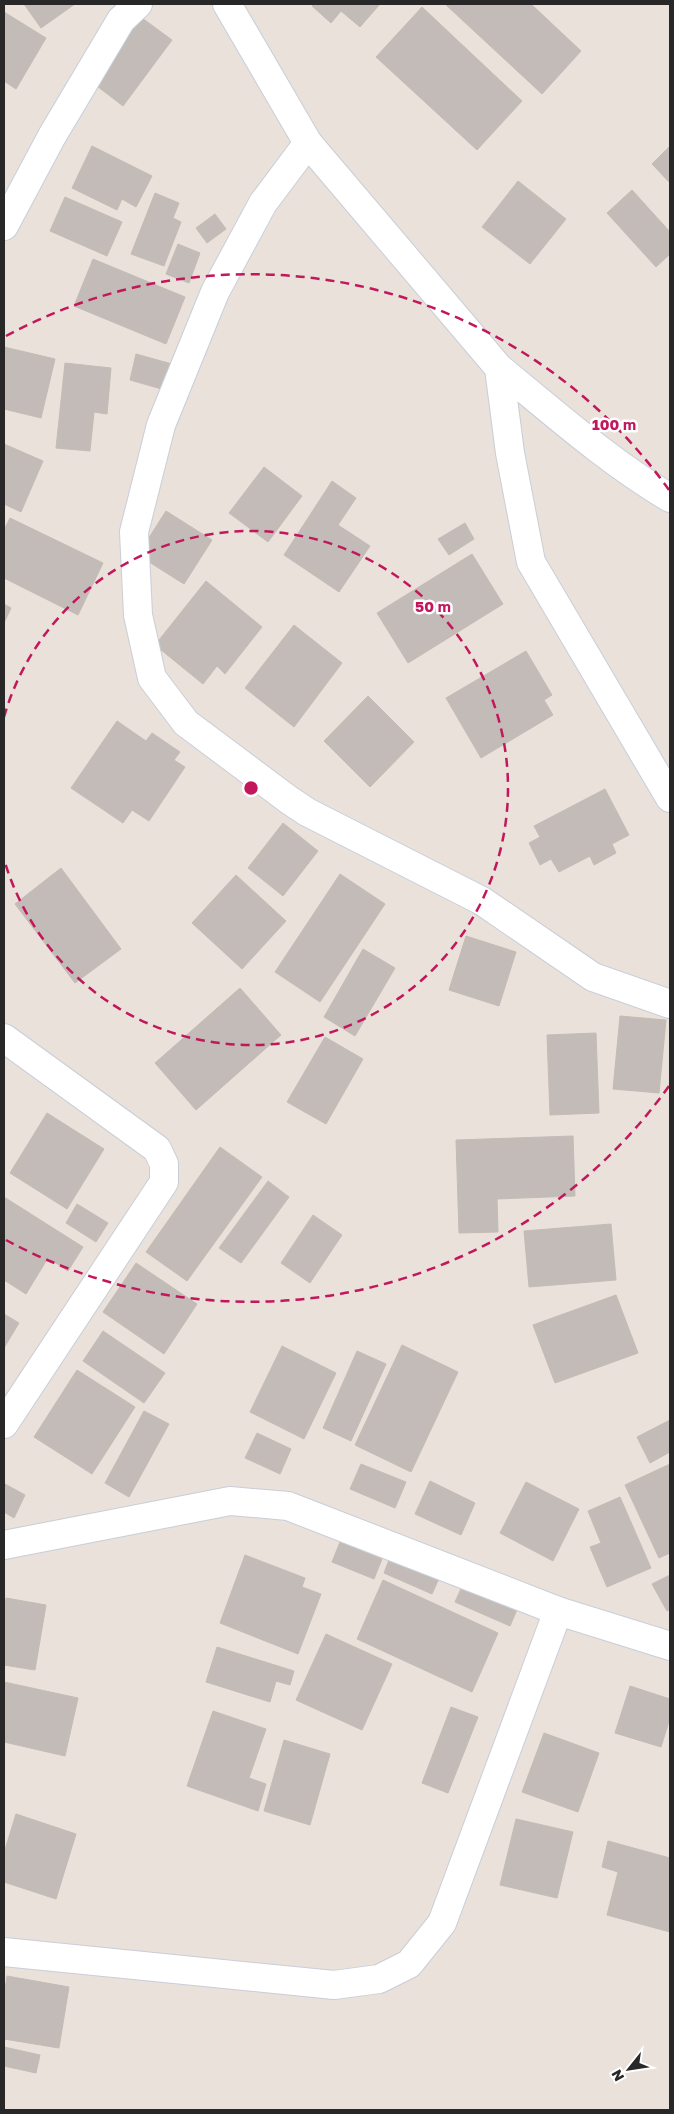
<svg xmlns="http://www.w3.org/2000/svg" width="674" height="2114" viewBox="0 0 674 2114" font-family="'Golos Text',sans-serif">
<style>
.building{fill:#c2bbb7;stroke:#c4bcb4}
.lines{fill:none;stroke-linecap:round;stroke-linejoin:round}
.minor-casing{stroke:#c8ced9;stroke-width:30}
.minor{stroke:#fff;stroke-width:28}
.ring{fill:none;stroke:#c2185b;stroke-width:2.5;stroke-dasharray:9 6}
.centre{fill:#c2185b;stroke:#fff;stroke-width:2.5}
.ring-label{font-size:15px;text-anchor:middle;font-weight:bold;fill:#c2185b;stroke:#fff;stroke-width:5;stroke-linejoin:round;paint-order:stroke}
</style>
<rect width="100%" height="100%" fill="#e9e1da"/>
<g class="building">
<polygon points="24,4 75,4 41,28"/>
<polygon points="314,4 380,4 360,27 341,11 331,23 312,6"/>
<polygon points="445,4 531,4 581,51 542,94"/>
<polygon points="422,7 522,101 477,150 376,57"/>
<polygon points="4,12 46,38 16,89 4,81"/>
<polygon points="142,18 172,40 123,106 93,83"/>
<polygon points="92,146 152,176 136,207 122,199 117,210 72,188"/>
<polygon points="670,146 670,183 652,164"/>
<polygon points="518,181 566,219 530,264 482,227"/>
<polygon points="632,190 670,232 670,254 656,267 607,213"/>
<polygon points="155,193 179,203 173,218 181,222 164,266 131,254"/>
<polygon points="65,197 122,222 107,256 50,231"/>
<polygon points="215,214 226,229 207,243 196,228"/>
<polygon points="178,244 200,253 189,283 166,274"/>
<polygon points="93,259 185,297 166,344 74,306"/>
<polygon points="4,347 55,359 41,418 4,409"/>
<polygon points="136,354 172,364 165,390 130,380"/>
<polygon points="65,363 111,368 107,414 94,412 90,451 56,448"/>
<polygon points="4,444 43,461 21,512 4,504"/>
<polygon points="264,467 302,496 268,542 229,513"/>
<polygon points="332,481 356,498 338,525 370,546 339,592 284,555"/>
<polygon points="166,511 212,540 184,584 138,555"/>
<polygon points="10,518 103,563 78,615 4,578 4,530"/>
<polygon points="465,523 474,539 449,555 438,539"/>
<polygon points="472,554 503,604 408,663 377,613"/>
<polygon points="206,581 262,627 225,674 217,666 203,684 155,645"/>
<polygon points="4,604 11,608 4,623"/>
<polygon points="294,625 342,663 294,727 245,688"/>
<polygon points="526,651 552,695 544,700 553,715 481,758 446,698"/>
<polygon points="368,696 414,742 370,787 324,741"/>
<polygon points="117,721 146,741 152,733 180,752 174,760 185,767 149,821 132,810 123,823 71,788"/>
<polygon points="605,789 629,835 612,844 616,853 594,865 590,856 559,872 551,859 540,865 529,843 540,837 534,826"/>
<polygon points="283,823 318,851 283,896 248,868"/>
<polygon points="61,868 121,949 75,983 15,904"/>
<polygon points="340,874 385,904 320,1002 275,972"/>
<polygon points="236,875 286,921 242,969 192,923"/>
<polygon points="466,936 516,952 499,1006 449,990"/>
<polygon points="363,949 395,968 355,1036 324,1017"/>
<polygon points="240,988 281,1035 196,1110 155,1063"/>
<polygon points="620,1016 666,1020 659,1093 613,1089"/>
<polygon points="596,1033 599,1113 550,1115 547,1035"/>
<polygon points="325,1037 363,1059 326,1124 287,1102"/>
<polygon points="47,1113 104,1149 67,1209 10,1173"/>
<polygon points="573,1136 575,1196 497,1199 498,1232 459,1233 456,1140"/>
<polygon points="220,1147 262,1177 187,1281 146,1252"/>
<polygon points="268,1181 289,1197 241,1263 219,1248"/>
<polygon points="4,1197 83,1247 68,1271 48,1258 26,1294 4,1280"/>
<polygon points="77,1204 108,1223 96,1242 66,1223"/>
<polygon points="313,1215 342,1235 310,1283 281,1263"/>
<polygon points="611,1224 616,1280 529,1287 524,1231"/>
<polygon points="136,1263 197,1304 164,1354 103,1312"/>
<polygon points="616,1295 638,1353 555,1383 533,1325"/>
<polygon points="4,1314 19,1323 4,1348"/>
<polygon points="103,1331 165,1373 144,1403 83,1361"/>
<polygon points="402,1345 458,1372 411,1472 355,1445"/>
<polygon points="282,1346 336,1373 304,1439 250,1412"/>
<polygon points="357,1351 386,1364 351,1441 323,1428"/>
<polygon points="77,1370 135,1407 92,1474 34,1437"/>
<polygon points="144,1411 169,1424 129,1497 105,1483"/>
<polygon points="670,1420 670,1452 650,1463 637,1437"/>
<polygon points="257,1433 291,1449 280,1474 245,1458"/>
<polygon points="361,1464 406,1482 395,1508 350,1489"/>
<polygon points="670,1464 670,1553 659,1558 625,1485"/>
<polygon points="430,1481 475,1503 461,1535 415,1514"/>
<polygon points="526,1482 579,1509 553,1561 500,1533"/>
<polygon points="5,1484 25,1495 14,1518 4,1512 4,1488"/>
<polygon points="620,1497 651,1568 607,1587 590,1547 601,1543 588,1511"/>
<polygon points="340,1542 382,1559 374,1579 332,1562"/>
<polygon points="245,1555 305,1578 302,1587 321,1594 298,1654 220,1623"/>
<polygon points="391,1555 440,1576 432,1594 384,1573"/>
<polygon points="670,1575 670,1609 667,1611 652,1584"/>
<polygon points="383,1580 498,1633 472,1692 357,1639"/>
<polygon points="464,1582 519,1605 510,1626 455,1602"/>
<polygon points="6,1598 46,1605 35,1670 4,1665 4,1615"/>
<polygon points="326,1634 392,1664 362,1730 296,1700"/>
<polygon points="217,1647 294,1671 290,1685 276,1681 270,1702 206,1682"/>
<polygon points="4,1682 78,1698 65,1756 4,1742"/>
<polygon points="630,1686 670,1699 670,1718 661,1747 615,1733"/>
<polygon points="451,1707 478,1717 448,1793 422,1783"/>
<polygon points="213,1711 266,1729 249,1778 266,1784 258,1811 187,1786"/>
<polygon points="544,1733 599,1753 578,1812 522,1792"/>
<polygon points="284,1740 330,1754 310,1825 264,1811"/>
<polygon points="16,1814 76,1834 56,1899 4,1882 4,1853"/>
<polygon points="516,1819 573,1832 557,1898 500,1885"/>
<polygon points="608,1841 670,1858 670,1932 607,1915 618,1872 602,1867"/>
<polygon points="7,1976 69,1987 59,2048 4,2039 4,1997"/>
<polygon points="4,2047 40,2055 36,2073 4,2066"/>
</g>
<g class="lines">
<defs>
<g id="minor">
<polyline points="227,4 308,143 499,368 510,453 531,562 670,798"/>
<polyline points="308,143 263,203 215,292 161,425 134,532 138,615 152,678 186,723 289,800 307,812 482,901 593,977 670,1004"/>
<polyline points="4,226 52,136 121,20 138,4"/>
<path d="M499 368C554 413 609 462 670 498"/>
<polyline points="4,1038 157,1149 164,1164 164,1182 4,1424"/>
<polyline points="4,1545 230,1501 288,1506 558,1611 670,1646"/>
<polyline points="4,1952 334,1985 379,1979 409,1964 442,1923 558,1611"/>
</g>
</defs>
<use href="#minor" class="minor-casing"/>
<use href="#minor" class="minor"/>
</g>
<g class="ring">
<path d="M4 717A257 257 0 1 1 4 859"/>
<path d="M669 1086A514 514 0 0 1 6 1240M6 336A514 514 0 0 1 669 490"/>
</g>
<circle cx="251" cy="788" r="8" class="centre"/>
<g class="ring-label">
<text x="614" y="430">100 m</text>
<text x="433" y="612">50 m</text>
</g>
<rect width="674" height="2114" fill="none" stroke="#282828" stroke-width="10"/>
<g transform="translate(629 2069) rotate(240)" stroke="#ffffff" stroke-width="4" paint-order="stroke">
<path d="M0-4L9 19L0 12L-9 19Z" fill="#282828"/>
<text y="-8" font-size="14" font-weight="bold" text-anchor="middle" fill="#282828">N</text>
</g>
</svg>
